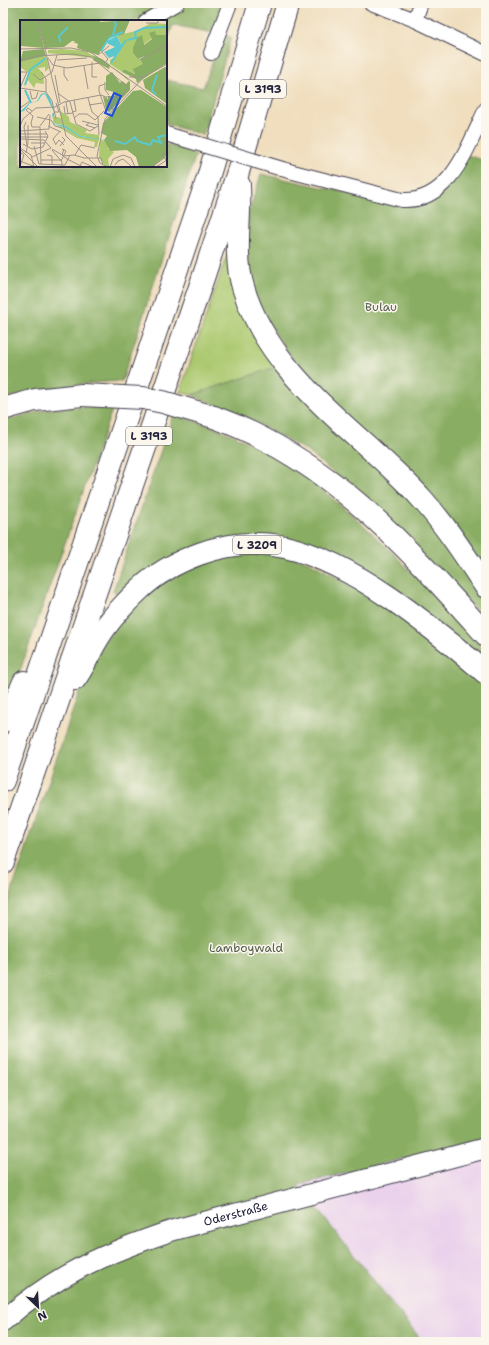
<svg xmlns="http://www.w3.org/2000/svg" width="489" height="1345" viewBox="0 0 489 1345" font-family="'Shantell Sans',sans-serif">
<style>
.built{fill:#ead1ec}
.green{fill:#acc96f;stroke:#677655}
.forest{fill:#89ad62;stroke:#56684e}
.lines{fill:none;stroke-linecap:round;stroke-linejoin:round}
.street-casing{stroke:#413e4f;stroke-width:16}
.secondary-casing{stroke:#413e4f;stroke-width:22}
.highway-casing{stroke:#413e4f;stroke-width:24}
.street{stroke:#fff;stroke-width:14}
.secondary{stroke:#fff;stroke-width:20}
.highway{stroke:#fff;stroke-width:22}
.street-bridge-casing{stroke:#413e4f;stroke-width:16;stroke-linecap:butt}
.highway-bridge-casing{stroke:#413e4f;stroke-width:24;stroke-linecap:butt}
.street-bridge{stroke:#fff;stroke-width:14}
.highway-bridge{stroke:#fff;stroke-width:22}
.labels{text-anchor:middle;dominant-baseline:central;stroke-width:3;stroke-linejoin:round;paint-order:stroke}
.shield{fill:#fbf7ec;stroke:#636270;stroke-width:1}
.shield-label{font-size:11px;font-weight:bold;fill:#22223b}
.park-label{font-size:12px;fill:#525c4d;stroke:#fbf7ec}
.street-label{font-size:12px;fill:#22223b;stroke:#fbf7ec}
.inset-river{fill:none;stroke:#5bc8ce;stroke-width:2}
.inset-road{fill:none;stroke:#9e938a;stroke-width:1}
.view{fill:#1d4ed8;fill-opacity:0.15;stroke:#1d4ed8;stroke-width:2}
.inset-edge{fill:none;stroke:#22223b;stroke-width:2}
</style>
<rect width="100%" height="100%" fill="#fbf7ec"/>
<filter id="ink" filterUnits="userSpaceOnUse"><feTurbulence type="fractalNoise" baseFrequency=".025" numOctaves="2"/><feDisplacementMap in="SourceGraphic" scale="8" xChannelSelector="R" yChannelSelector="G"/><feConvolveMatrix kernelMatrix="1 2 1 2 8 2 1 2 1" color-interpolation-filters="sRGB"/></filter>
<filter id="wash" filterUnits="userSpaceOnUse"><feTurbulence type="fractalNoise" baseFrequency=".012" numOctaves="4" result="noise"/><feDisplacementMap in="SourceGraphic" scale="16" xChannelSelector="R" yChannelSelector="G"/><feGaussianBlur stdDeviation="0.9" result="paint"/><feColorMatrix in="noise" values="0 0 0 0 0 0 0 0 0 0 0 0 0 0 0 0 0 1.4 0 .05"/><feComposite in="paint" operator="in"/></filter>
<g filter="url(#wash)">
<rect width="100%" height="100%" fill="#f0debe"/>
<polygon class="built" points="486,1138 486,1342 423,1342 298,1184"/>
<polygon class="green" points="227,255 279,366 192,395 180,392"/>
<g class="forest">
<path d="M3 3H165L136 21H21V166H166V144L196 154 122 381C81 383 42 388 3 399Z"/>
<polygon points="182,3 225,3 213,33 173,25 166,43 166,21 152,21"/>
<polygon points="222,35 231,37 203,135 166,124 166,80 203,88"/>
<polygon points="467,155 486,161 486,574 306,379 255,303 246,249 248,215 261,174 408,206"/>
<polygon points="279,366 397,481 486,595 486,620 360,494 305,450 246,417 192,395"/>
<polygon points="81,407 113,407 16,682 3,706 3,421 48,409"/>
<path d="M173 415C196 421 219 428 241 439 340 487 412 573 486 652V661L272 537 122 595 113 591Z"/>
<polygon points="246,552 282,554 309,562 377,600 486,684 486,1138 298,1185 423,1342 3,1342 3,917 78,695 103,643 141,594 172,572"/>
</g>
</g>
<g filter="url(#ink)">
<g class="lines">
<defs>
<g id="street">
<polyline points="371,3 415,20 486,54"/>
<polyline points="415,20 421,3"/>
<polyline points="146,21 177,3"/>
<polyline points="211,53 229,6 229,3"/>
<path d="M289 171 402 200C451 203 468 145 486 109"/>
</g>
<g id="secondary">
<path id="s1" d="M3 1321C56 1274 107 1252 174 1230L486 1148"/>
</g>
<g id="highway">
<path d="M239 185C241 219 233 254 243 287 270 379 361 432 422 499 446 526 466 557 486 587"/>
<polyline points="3,409 35,400 82,395"/>
<path d="M214 417C331 460 406 546 486 635"/>
<path d="M75 679C84 667 89 653 97 640 108 621 124 604 140 589 157 573 177 562 199 554 226 544 257 541 285 547 354 562 433 628 486 673"/>
<polyline points="3,721 14,705 24,682"/>
<polyline points="3,781 208,178 260,3"/>
<polyline points="3,862 202,281 238,172 288,3"/>
</g>
</defs>
<use href="#street" class="street-casing"/>
<use href="#secondary" class="secondary-casing"/>
<use href="#highway" class="highway-casing"/>
<use href="#street" class="street"/>
<use href="#secondary" class="secondary"/>
<use href="#highway" class="highway"/>
<defs>
<polyline id="street-bridge" points="166,134 289,171"/>
<polyline id="highway-bridge" points="82,395 143,398 163,402 214,417"/>
</defs>
<use href="#street-bridge" class="street-bridge-casing"/>
<use href="#highway-bridge" class="highway-bridge-casing"/>
<use href="#street-bridge" class="street-bridge"/>
<use href="#highway-bridge" class="highway-bridge"/>
</g>
</g>
<g class="labels">
<g class="shield">
<rect x="240" y="80" width="46" height="18" rx="3"/>
<rect x="126" y="427" width="46" height="18" rx="3"/>
<rect x="233" y="536" width="48" height="18" rx="3"/>
</g>
<g class="shield-label">
<text x="263" y="89">L 3193</text>
<text x="149" y="436">L 3193</text>
<text x="257" y="545">L 3209</text>
</g>
<g class="park-label">
<text x="381" y="307">Bulau</text>
<text x="246" y="948">Lamboywald</text>
</g>
<g class="street-label">
<text stroke="none"><textPath href="#s1" startOffset="259">Oderstraße</textPath></text>
</g>
</g>
<g transform="translate(20 20)">
<rect width="147" height="147" fill="#f0debe"/>
<path d="M131 3 147 4V15H136L123 25 117 20 113 33 123 44 116 54 104 49 102 52 90 44V40L97 36 102 26 97 15 117 11ZM42 29 66 31 75 38 28 33V30ZM26 36 29 48 25 52V47L18 48 23 53 24 64 16 63 14 68 8 60 4 69 9 53 0 47V42ZM39 90 49 97 50 102 67 110 65 113 79 115V119L60 116 46 106 34 103 33 96 41 98ZM35 105 46 108 60 117 79 119 77 127H74L75 122 57 118ZM80 120 87 121 88 129 94 132 88 139 89 146H85L79 137Z" fill="#acc96f"/>
<path d="M1 0H18L24 28 1 26ZM18 0H80V2L110 0 104 14 89 18 78 35 57 28 58 24 53 22 56 21H52L44 27 25 28ZM135 11 136 15H147V43L117 63 116 59 102 52 104 49 115 54 113 49 123 44 120 40 125 36 118 39 113 33V28L117 18 122 15 124 25 132 19 129 13ZM24 29 26 36 0 42 3 31ZM71 35 82 39 106 57 110 62V70L89 92 86 90 83 76 88 80V76H95L94 72 86 70V56L92 52 100 63 102 61 106 64 109 61 90 45 89 49 73 40 74 38ZM145 47 147 48V84L125 68 123 60ZM121 70 147 87V135L132 147H119L116 137 107 130 90 131 84 120 87 116 81 113 83 103 113 71Z" fill="#89ad62"/>
<path d="M97 16 102 26 97 35 89 38 84 32 95 27 88 24 87 21ZM25 73 29 76 32 84 35 93 33 98 35 104 46 106 60 116 97 121 60 117 46 108 34 104 32 94 34 92 25 74 22 75 18 81 10 83 4 91 0 92 9 83 17 81 21 74Z" fill="#5bc8ce"/>
<path class="inset-river" d="M93 15 96 4 94 0M89 18 103 12M107 20 116 18 115 12 124 8 147 7M40 22 39 16 48 7M81 31 89 18M91 43 106 20M5 65 10 50 26 38M5 70 11 83M136 75 132 70 137 55M95 121 105 124 115 117 117 121 130 125 133 120 141 123 138 117 147 115"/>
<path class="inset-road" d="M18 0 46 116 77 147M126 3H138V0M0 29 51 28 70 32 147 86M82 32 88 39 85 43M78 35 89 26M28 38 33 45 47 48 80 43M37 40 67 38M119 40 147 25M0 41 16 36 53 34 71 37 108 67 102 76 86 77M72 42V57H77M64 46 68 69M44 47V55L48 61M0 52H7L0 68M21 52 26 59V72M13 54 20 60 25 57M35 55 40 83M25 57 32 52 37 35M109 57H123M85 62V70L89 75M85 64 79 66V71L87 94M0 68 26 72M10 71 12 79 16 78 18 72M26 72 32 81 36 99M39 74 50 82 56 104 70 111 78 106M86 77 92 89 99 88M68 78 72 92 78 97M46 82 48 94M69 85 82 83M44 86 45 94 53 93M0 88 10 81M35 92H39L36 83M52 92 56 91 54 80M17 97 31 100 35 106 42 108M78 97 79 115M54 98 59 94H67L75 100 84 91M62 101 78 105M6 102 4 107 7 126M11 103 13 96 6 90 8 88 12 91M11 103 12 107H20M69 103 66 105 75 108M0 106 3 99 16 88 35 87 44 82 81 75 86 77M20 106 29 94M28 106 41 112M20 107 21 144M29 109 30 95M0 111 29 109M1 114H27M1 117H28M1 119 24 120 31 128M11 123H25M3 124 12 129 23 127 28 116 25 111M36 124 39 120 44 125M36 125 33 119 40 111M14 126 19 144 43 145M40 126 45 120 42 117M0 128 11 135 14 147M0 129 18 147M32 129 44 136 54 135 64 138M44 129 42 135 47 139 63 147M32 130 42 142V147M147 131 142 135 147 141M0 132 4 135 0 146M6 133 8 123V105M27 135 32 136V144M55 135 61 125 75 128M12 137 31 128M64 138H81L83 145M21 140H41M0 141 13 146M41 141 46 131 42 129M43 145H45L50 135M95 145 98 141 103 139 111 146M60 146 62 142 73 147M87 147 80 143 77 136 85 99 124 57 147 44M90 147 93 139 103 135 111 138 115 147M132 147 147 136M136 147 147 140"/>
<path class="view" d="M94 73 101 76 92 96 85 93Z"/>
<rect width="147" height="147" class="inset-edge"/>
</g>
<rect width="489" height="1345" fill="none" stroke="#fbf7ec" stroke-width="16"/>
<g transform="translate(38 1307) rotate(155)" stroke="#fbf7ec" stroke-width="3" paint-order="stroke">
<path d="M0-3L7 15L0 10L-7 15Z" fill="#22223b"/>
<text y="-6" font-size="11" font-weight="bold" text-anchor="middle" fill="#22223b">N</text>
</g>
</svg>
